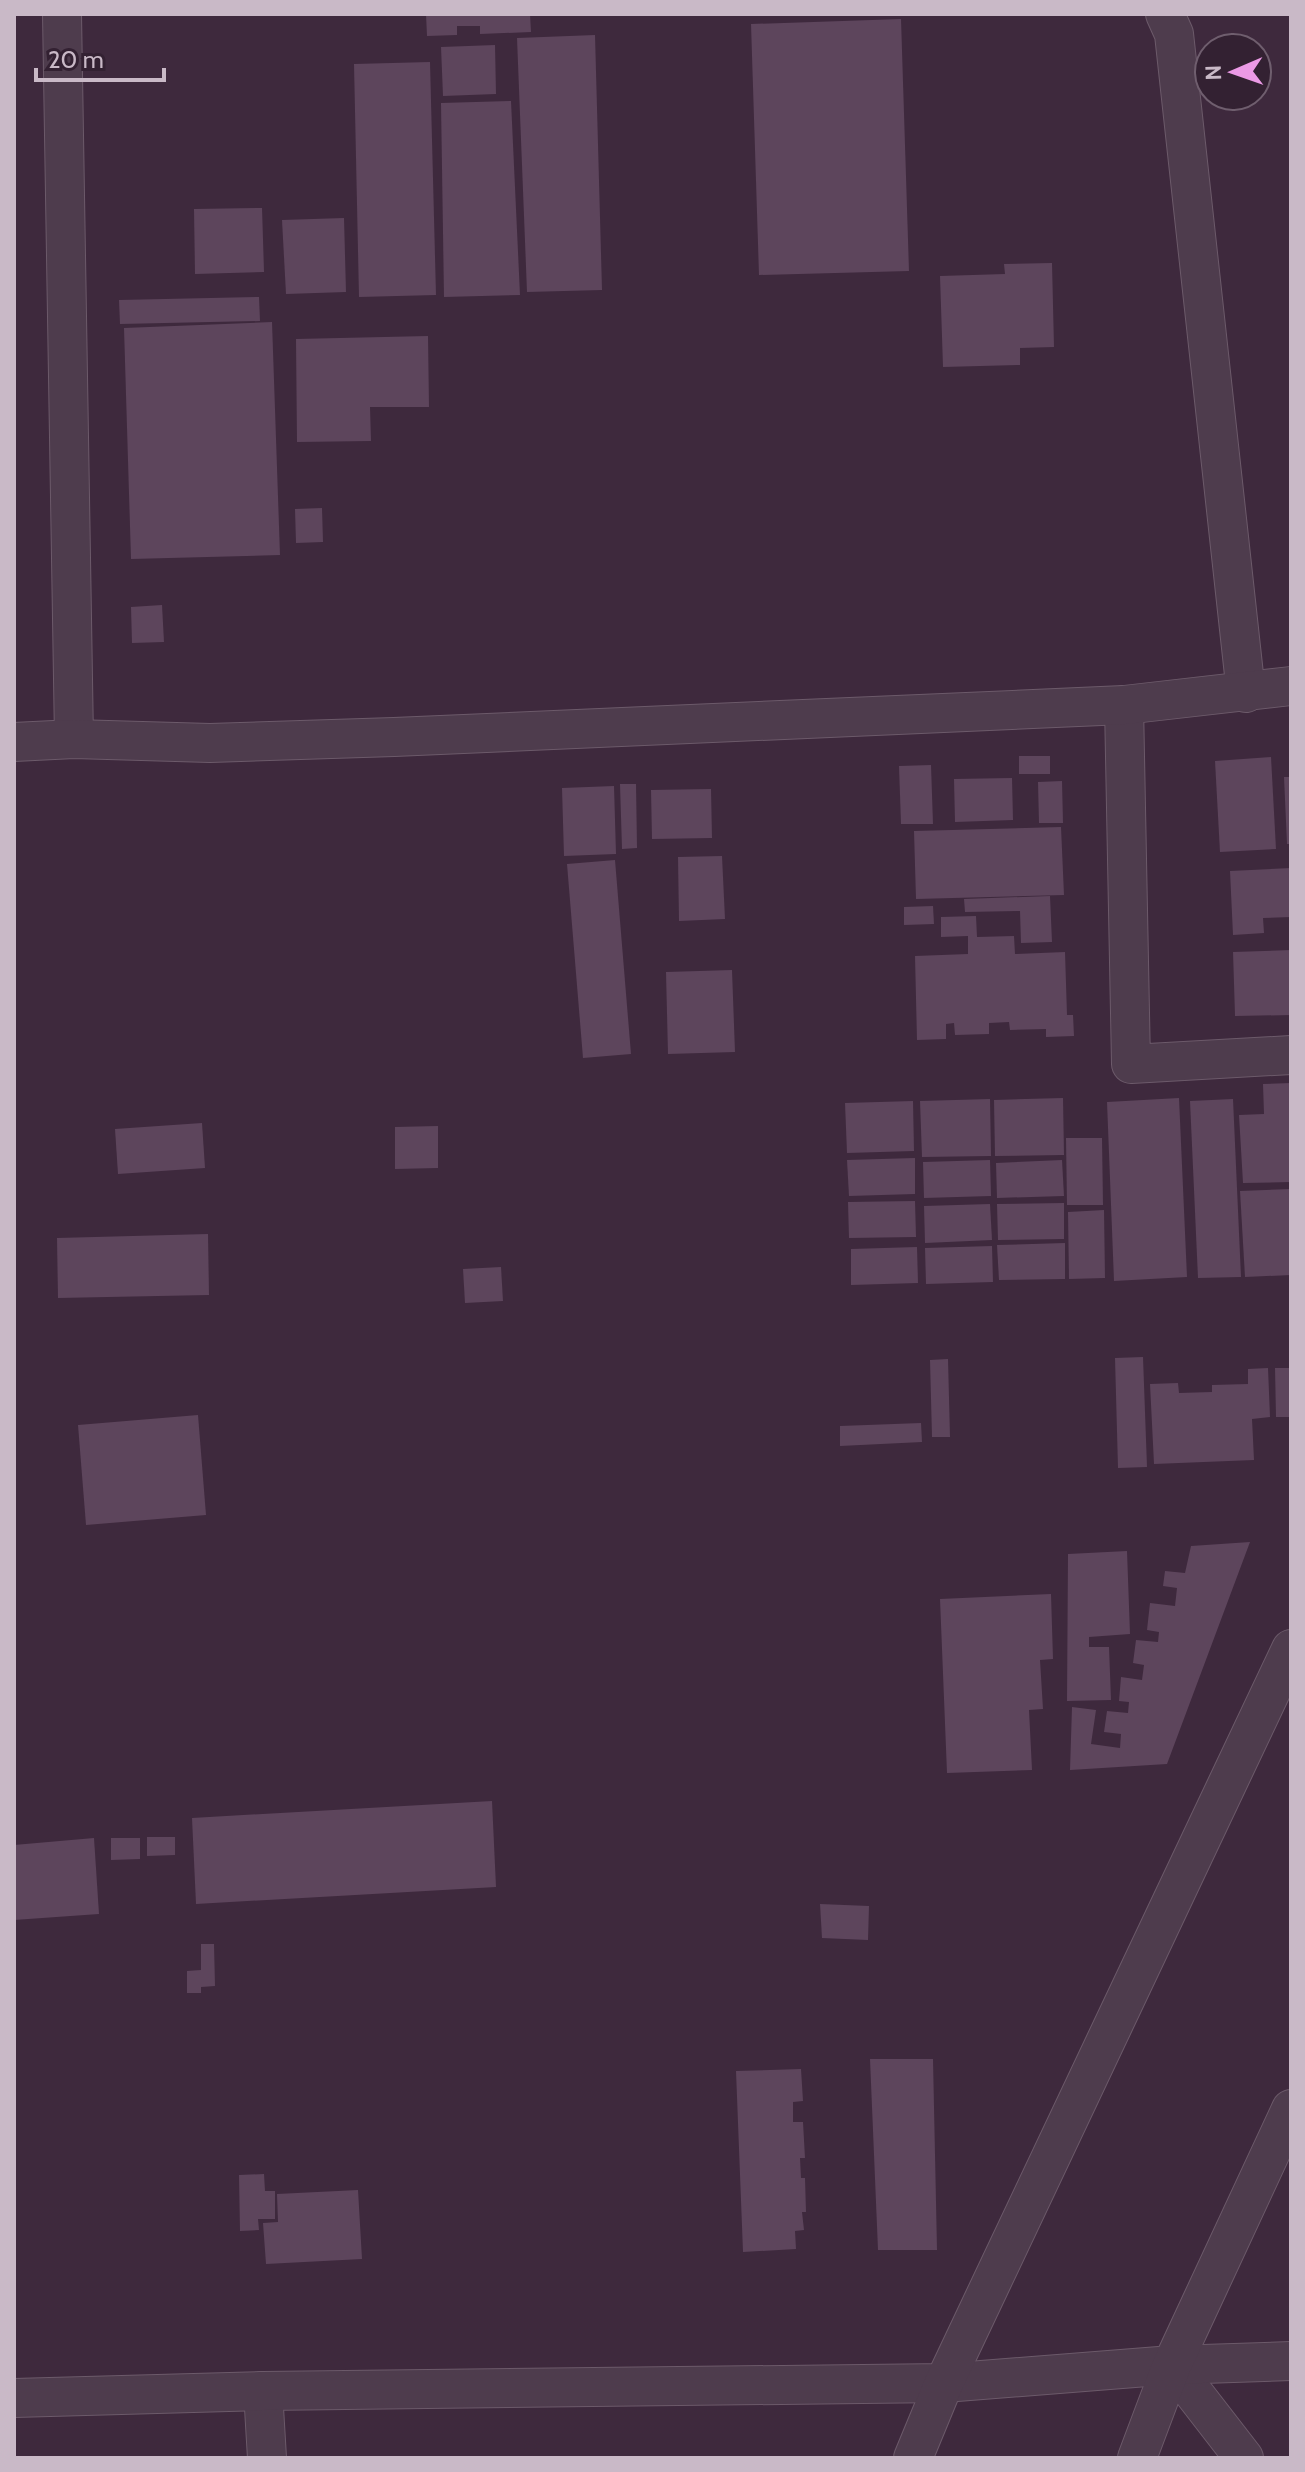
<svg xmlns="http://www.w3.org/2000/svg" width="1305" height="2472" viewBox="0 0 1305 2472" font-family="Cabin,sans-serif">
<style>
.building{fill:#5d455c}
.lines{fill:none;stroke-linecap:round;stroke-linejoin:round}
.minor-casing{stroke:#6c5a6a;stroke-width:40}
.minor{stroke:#4e3c4d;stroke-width:38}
</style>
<rect width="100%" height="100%" fill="#3e293d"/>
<g class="building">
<polygon points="426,14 530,14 531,32 480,34 480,26 457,26 457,35 427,36"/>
<polygon points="901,19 909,271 759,275 751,24"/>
<polygon points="595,35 602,290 527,292 517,38"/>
<polygon points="495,45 496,94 443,96 441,47"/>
<polygon points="430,62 436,295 359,297 354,64"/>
<polygon points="511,101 520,295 444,297 441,103"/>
<polygon points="262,208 264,272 195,274 194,209"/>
<polygon points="344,218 346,292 286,294 282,220"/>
<polygon points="1052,263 1054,347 1020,348 1020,365 943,367 940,276 1005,274 1004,264"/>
<polygon points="259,297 260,321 120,324 119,300"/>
<polygon points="272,322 280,555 131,559 124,328"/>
<polygon points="428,336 429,407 370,407 371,441 297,442 296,339"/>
<polygon points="322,508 323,542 296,543 295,509"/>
<polygon points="162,605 164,642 132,643 131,607"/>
<rect x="1019" y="756" width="31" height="18"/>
<polygon points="1271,757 1276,849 1220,852 1215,761"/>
<polygon points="931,765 933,824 901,824 899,766"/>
<polygon points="1284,777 1291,777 1291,844 1287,844"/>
<polygon points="1012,778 1013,820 955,822 954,779"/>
<polygon points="1062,781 1063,823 1039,823 1038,782"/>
<polygon points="620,784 636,784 637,848 622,849"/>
<polygon points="614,786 616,854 564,856 562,788"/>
<polygon points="711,789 712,838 652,839 651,790"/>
<polygon points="1061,827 1064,895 916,899 914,831"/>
<polygon points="722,856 725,919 679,921 678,857"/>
<polygon points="615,860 631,1054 583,1058 567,864"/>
<polygon points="1291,868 1291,917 1263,918 1264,933 1233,935 1230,871"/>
<polygon points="1050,896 1052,942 1021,943 1020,911 965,912 964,899"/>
<polygon points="933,906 934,924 904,925 904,907"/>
<polygon points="976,916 977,937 1014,936 1015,954 1065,952 1067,1015 1073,1015 1074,1036 1046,1037 1046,1029 1010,1030 1009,1022 989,1023 989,1034 955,1035 954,1023 946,1024 946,1039 917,1040 915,956 968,954 968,936 941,937 941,917"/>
<polygon points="1291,950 1291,1015 1235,1016 1233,952"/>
<polygon points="732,970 735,1052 668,1054 666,972"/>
<polygon points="1291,1083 1291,1182 1243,1183 1239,1115 1264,1114 1263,1084"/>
<polygon points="1063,1098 1064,1155 995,1156 994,1100"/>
<polygon points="1179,1098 1187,1277 1114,1281 1107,1102"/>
<polygon points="990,1099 991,1156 922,1157 920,1101"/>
<polygon points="1233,1099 1241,1277 1198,1278 1190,1101"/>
<polygon points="913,1101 914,1151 847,1153 845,1103"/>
<polygon points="202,1123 205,1168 118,1174 115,1129"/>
<polygon points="438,1126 438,1168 395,1169 395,1127"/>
<polygon points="1066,1138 1102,1138 1103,1205 1067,1205"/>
<polygon points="915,1158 915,1194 849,1196 847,1160"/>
<polygon points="990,1160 991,1196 924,1198 923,1162"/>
<polygon points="1062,1160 1064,1196 997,1198 996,1163"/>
<polygon points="1291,1189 1291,1275 1245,1277 1240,1191"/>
<polygon points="915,1201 916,1237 849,1238 848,1202"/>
<polygon points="1064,1203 1064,1239 998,1240 997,1204"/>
<polygon points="990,1204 992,1240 925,1243 924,1206"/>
<polygon points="1104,1210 1105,1278 1069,1279 1068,1212"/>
<polygon points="208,1234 209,1295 58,1298 57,1238"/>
<polygon points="1065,1243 1065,1279 999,1280 997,1245"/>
<polygon points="992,1246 993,1282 926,1284 925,1248"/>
<polygon points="917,1247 918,1283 851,1285 851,1249"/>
<polygon points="501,1267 503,1301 465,1303 463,1269"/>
<polygon points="1143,1357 1147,1467 1118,1468 1115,1358"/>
<polygon points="948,1359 950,1437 932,1437 930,1360"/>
<polygon points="1268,1368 1270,1417 1252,1419 1254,1460 1154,1464 1150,1384 1178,1383 1179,1393 1212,1392 1212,1385 1248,1384 1248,1369"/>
<polygon points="1275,1368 1291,1368 1291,1417 1276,1417"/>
<polygon points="198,1415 206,1515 86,1525 78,1425"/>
<polygon points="921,1423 922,1442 840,1446 840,1426"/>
<polygon points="1250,1542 1167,1764 1070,1770 1072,1707 1096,1710 1091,1744 1120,1748 1121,1734 1104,1732 1107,1711 1128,1713 1129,1702 1119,1701 1121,1677 1142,1680 1144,1665 1133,1663 1136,1640 1158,1642 1159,1632 1147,1630 1150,1603 1175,1606 1177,1588 1163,1586 1165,1571 1185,1573 1191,1546"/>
<polygon points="1127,1551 1130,1634 1089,1637 1089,1647 1109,1647 1111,1700 1067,1701 1068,1554"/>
<polygon points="1051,1594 1053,1659 1040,1660 1043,1709 1029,1710 1032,1770 947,1773 940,1599"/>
<polygon points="492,1801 496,1887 196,1904 192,1818"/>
<polygon points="147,1837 175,1837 175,1855 147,1856"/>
<polygon points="94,1838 99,1914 14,1920 14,1845"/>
<polygon points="111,1838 140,1838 140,1859 111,1860"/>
<polygon points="820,1904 869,1906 868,1940 822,1938"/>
<polygon points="201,1944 214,1944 215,1986 201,1987 201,1993 187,1993 187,1971 201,1970"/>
<polygon points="870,2059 933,2059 937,2250 878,2250"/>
<polygon points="801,2069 803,2101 793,2102 793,2122 803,2122 805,2158 800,2158 801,2178 805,2178 806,2212 802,2212 804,2230 795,2231 796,2249 743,2252 736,2071"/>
<polygon points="264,2174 265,2191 275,2191 275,2219 258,2219 259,2230 240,2231 239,2175"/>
<polygon points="358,2190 362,2259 266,2264 263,2223 278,2222 277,2194"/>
</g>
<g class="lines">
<defs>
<g id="minor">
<polyline points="62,14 74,739"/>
<polyline points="1165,14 1174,34 1246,693"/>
<polyline points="1124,705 1131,1064 1291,1055"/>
<polyline points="14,742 74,739 210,743 394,737 1124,705 1291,686"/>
<polyline points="1172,2365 1244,2458"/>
<polyline points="263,2391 267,2458"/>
<polyline points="14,2398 263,2391 944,2383 1172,2365 1291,2361"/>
<polyline points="913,2458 944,2383 1291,1649"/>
<polyline points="1137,2458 1172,2365 1291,2109"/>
</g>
</defs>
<use href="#minor" class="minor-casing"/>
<use href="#minor" class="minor"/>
</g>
<rect width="1305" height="2472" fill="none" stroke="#c9b9c7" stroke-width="32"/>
<g transform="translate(1233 72) rotate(268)"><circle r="38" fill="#332132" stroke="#6f5e6e" stroke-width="2"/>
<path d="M0-6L14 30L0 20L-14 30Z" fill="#ec9ae6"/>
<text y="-12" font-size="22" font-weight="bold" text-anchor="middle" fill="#c9b9c7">N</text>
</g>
<path d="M36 68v12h128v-12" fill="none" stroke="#c9b9c7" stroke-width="4"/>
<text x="48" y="68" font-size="24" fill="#c9b9c7" stroke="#332132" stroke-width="6" paint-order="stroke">20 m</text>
</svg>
